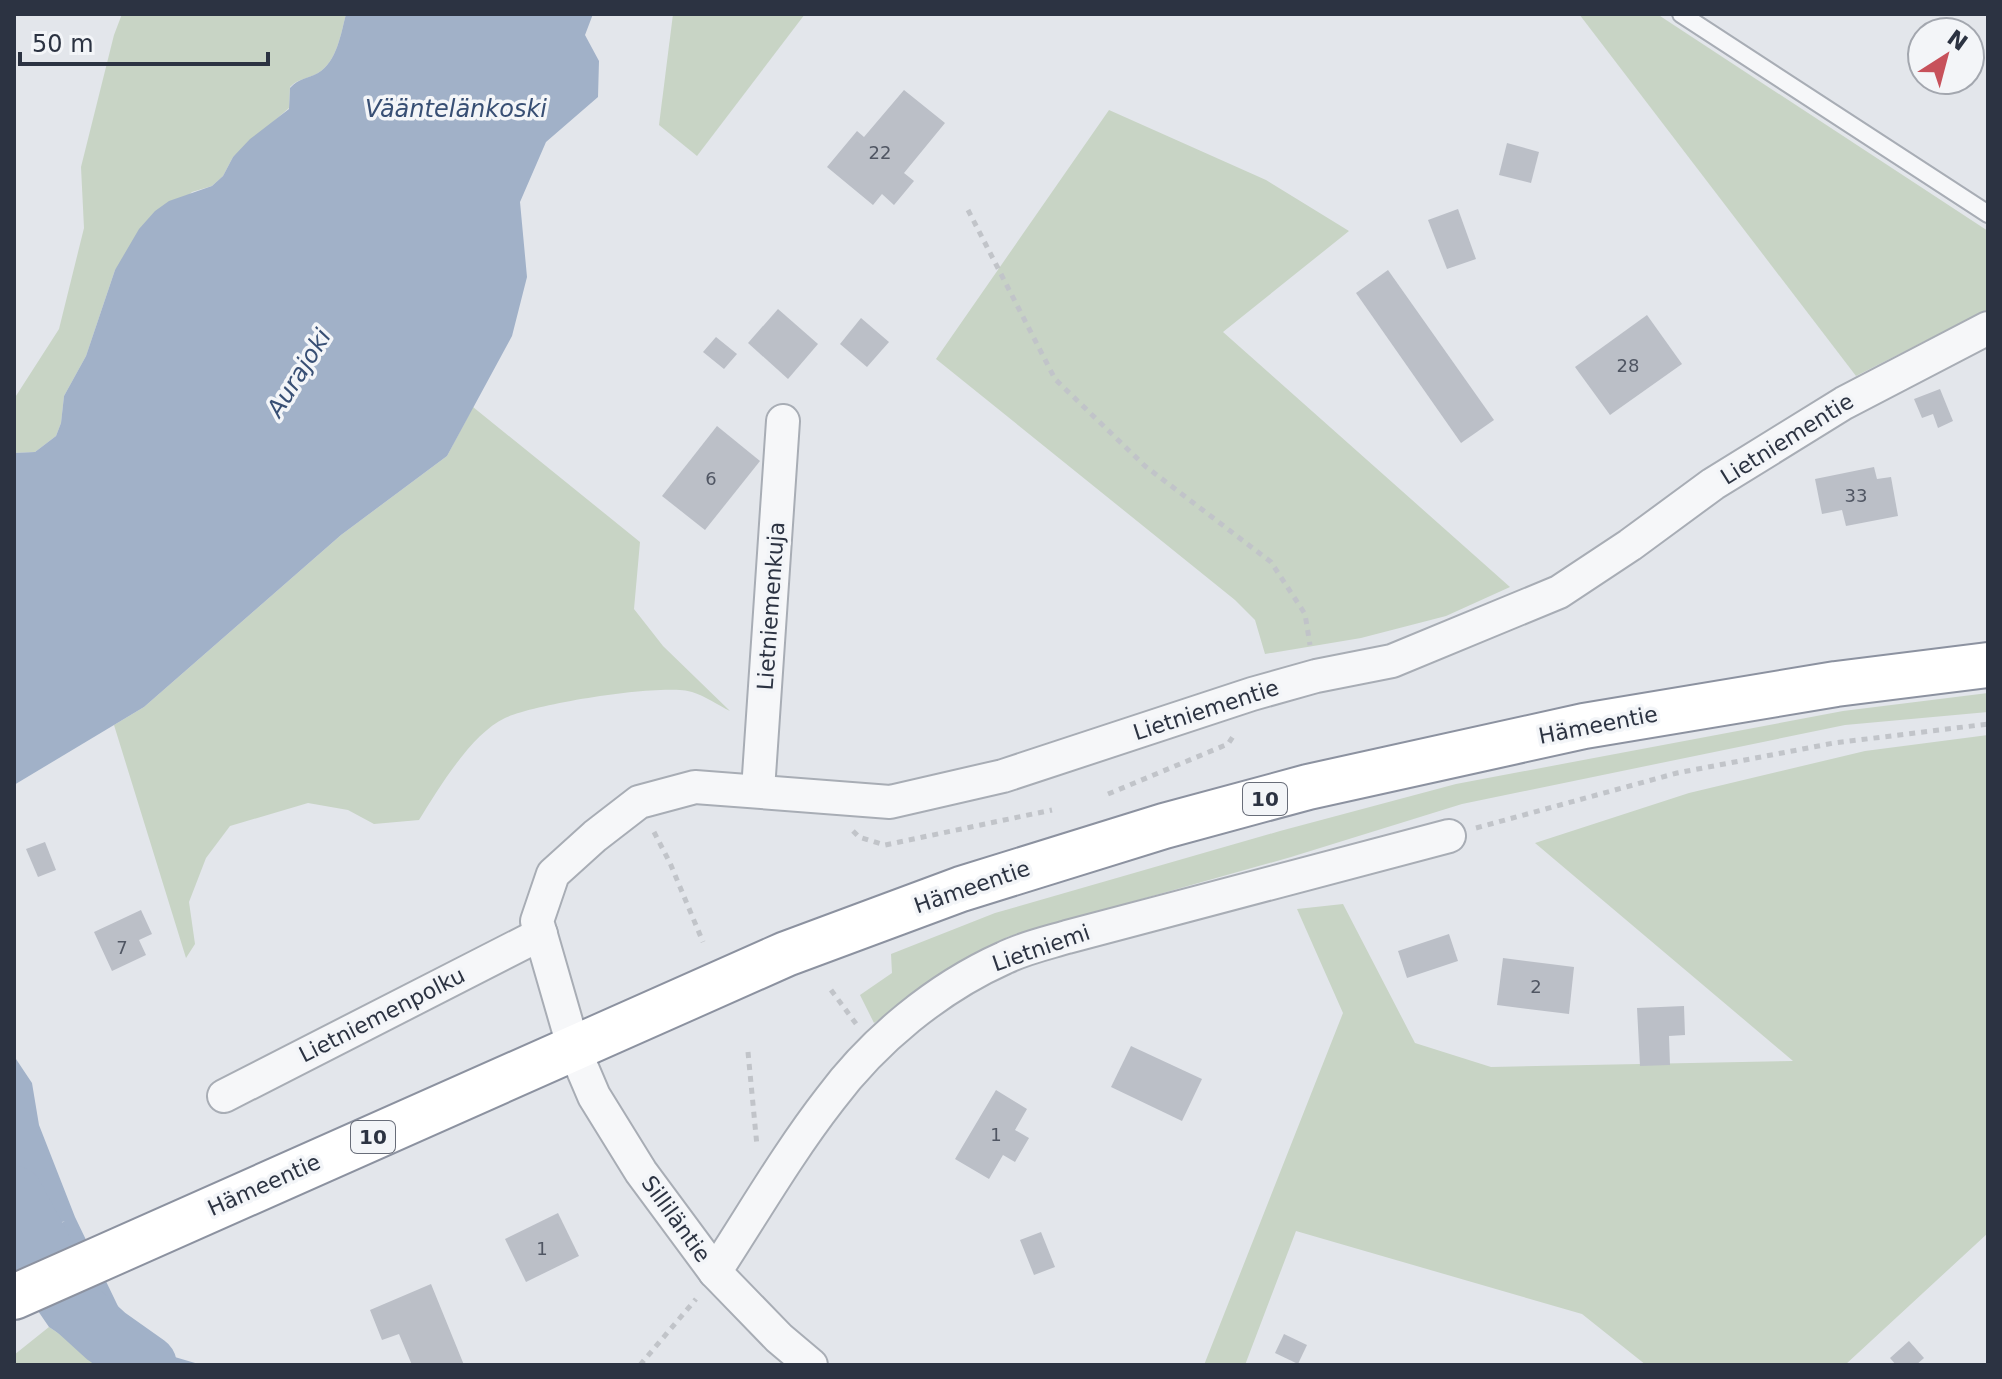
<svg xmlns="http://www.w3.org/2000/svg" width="2002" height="1379" viewBox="0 0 2002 1379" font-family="'DejaVu Sans',sans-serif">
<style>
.green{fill:#c8d4c5}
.water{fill:#a1b1c8}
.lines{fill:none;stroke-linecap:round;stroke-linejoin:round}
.river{stroke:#a1b1c8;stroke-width:60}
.building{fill:#bbbfc7}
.service-casing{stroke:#a8adb5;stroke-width:20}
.minor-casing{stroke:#a8adb5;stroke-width:36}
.trunk-casing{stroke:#8c92a0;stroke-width:48}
.path{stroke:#c1c4c9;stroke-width:5;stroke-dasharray:6 6;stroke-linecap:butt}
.service{stroke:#f6f7f9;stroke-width:16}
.minor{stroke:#f6f7f9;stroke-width:32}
.trunk{stroke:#fff;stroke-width:44}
.labels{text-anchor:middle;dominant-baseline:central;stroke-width:7;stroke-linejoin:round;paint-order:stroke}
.number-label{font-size:18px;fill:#505663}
.shield{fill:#f3f5f8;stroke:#686d79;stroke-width:2}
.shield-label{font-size:20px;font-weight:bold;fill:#2c3342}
.street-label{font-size:22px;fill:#2c3342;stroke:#f3f5f8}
.water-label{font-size:24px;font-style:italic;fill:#384f74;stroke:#f3f5f8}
</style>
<rect width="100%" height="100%" fill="#e3e6eb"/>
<g class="green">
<path d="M122 14H346C341 33 337 62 318 73 308 79 299 78 290 87L289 108 233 157 223 176 212 186 192 192 115 270 86 356 64 396 61 423 56 436 35 452 14 453V399L59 329 84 228 81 167 114 35Z"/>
<polygon points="673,14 805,14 697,156 659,125"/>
<polygon points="1579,14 1657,14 1988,231 1988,309 1856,376"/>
<polygon points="1109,110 1266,180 1349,231 1223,332 1510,587 1446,616 1361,638 1265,654 1255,620 1235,600 936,359"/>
<path d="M473 407 640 542 634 609 663 646 730 711C718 705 705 696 692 692 662 683 535 704 505 718 471 734 439 788 419 820L374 824 348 810 308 803 230 826 206 858 189 902 195 944 186 958 114 725 144 707 341 535 447 456Z"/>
<polygon points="1988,693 1988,712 1845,725 1462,804 1291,857 1007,937 874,1023 860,995 892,973 891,954 995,913 1280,831 1456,784 1843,711"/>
<polygon points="1988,735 1988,1233 1845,1365 1646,1365 1582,1314 1296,1231 1245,1365 1204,1365 1343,1013 1297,909 1343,904 1415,1043 1491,1067 1793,1061 1535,843 1689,793 1865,751"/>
<polygon points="49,1327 106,1365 14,1365 14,1355"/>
</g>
<g class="water">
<path d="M346 14H593L585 35 599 61 598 97 546 142 520 202 527 277 512 336 447 456 341 535 144 707 14 785V453L35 452 56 436 61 423 64 396 86 356 115 270 139 229 155 211 169 201 212 186 223 176 233 157 250 139 289 109 290 88C299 78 307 79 318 73 337 62 341 33 346 14Z"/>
<polygon points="14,1056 32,1083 39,1125 75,1217 129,1329 161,1353 202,1365 106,1365 49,1327 14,1276 14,1248 65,1221 42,1229 14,1246"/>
</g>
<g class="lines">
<polyline class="river" points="14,1196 72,1305 106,1336 147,1365"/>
</g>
<g class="building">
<polygon points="904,90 945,123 904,173 914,181 894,205 882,194 873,205 827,167 857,131 864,137"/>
<polygon points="1507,143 1539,152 1531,183 1499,175"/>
<polygon points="1458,209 1476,259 1447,269 1428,220"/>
<polygon points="1388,270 1494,420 1461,443 1356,293"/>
<polygon points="778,309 818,344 788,379 748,343"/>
<polygon points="1647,315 1682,364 1610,415 1575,367"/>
<polygon points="861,318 889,342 867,367 840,344"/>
<polygon points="716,337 737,354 724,369 703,352"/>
<polygon points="1940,389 1953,421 1938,428 1933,414 1922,418 1914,399"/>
<polygon points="717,426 760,461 705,530 662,496"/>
<polygon points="1874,467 1877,479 1891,477 1898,516 1846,526 1842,510 1822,514 1815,479"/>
<polygon points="45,842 56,870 38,877 26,849"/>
<polygon points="141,910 152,934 139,940 146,955 112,971 94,932"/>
<polygon points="1449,934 1458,961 1407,978 1398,951"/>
<polygon points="1503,958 1574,967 1569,1014 1497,1005"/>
<polygon points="1684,1006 1685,1035 1669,1036 1670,1065 1640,1066 1637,1008"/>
<polygon points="1131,1046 1202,1079 1182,1121 1111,1087"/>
<polygon points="996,1090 1027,1109 1015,1130 1029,1138 1015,1162 1003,1155 989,1179 955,1159"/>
<polygon points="558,1213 579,1256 526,1282 505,1239"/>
<polygon points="1041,1232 1055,1267 1034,1275 1020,1240"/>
<polygon points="431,1284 464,1365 412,1365 399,1334 382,1340 370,1310"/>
<polygon points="1284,1334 1307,1345 1298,1364 1275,1353"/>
<polygon points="1909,1341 1924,1358 1916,1365 1896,1365 1890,1358"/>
</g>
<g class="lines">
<defs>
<polyline id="service" points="1681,14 1988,214"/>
<g id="minor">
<polyline points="758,790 783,421"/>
<polyline points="224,1096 541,934"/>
<path d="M715 1272C753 1214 788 1153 830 1099 874 1040 937 988 1004 958 1024 948 1047 943 1067 937L1449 836"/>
<polyline points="811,1365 779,1338 715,1272 641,1172 594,1096 574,1049 537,921 553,874 595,836 639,802 695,787 890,802 1003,776 1252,694 1316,676 1392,661 1559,592 1630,545 1713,484 1844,403 1988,328"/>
</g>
<polyline id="trunk" points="14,1297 786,954 961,889 1164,826 1308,787 1584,726 1836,684 1988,665"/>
</defs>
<use href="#service" class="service-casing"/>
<use href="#minor" class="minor-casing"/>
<use href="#trunk" class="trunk-casing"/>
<g class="path">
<polyline points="968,210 1055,379 1145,466 1271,562 1305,614 1310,645"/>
<polyline points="1108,794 1228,744 1234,735"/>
<polyline points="1476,828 1677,773 1834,743 1988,724"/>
<polyline points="853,831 859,837 885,845 1052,810"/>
<polyline points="654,832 670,863 703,942"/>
<polyline points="831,990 857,1025"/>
<polyline points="748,1052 757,1146"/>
<polyline points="640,1365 696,1299"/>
</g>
<use href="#service" class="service"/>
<use href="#minor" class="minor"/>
<use href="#trunk" class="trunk"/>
</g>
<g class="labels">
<g class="number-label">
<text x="880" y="152">22</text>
<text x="1628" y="365">28</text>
<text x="711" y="478">6</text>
<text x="1856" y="495">33</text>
<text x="122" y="947">7</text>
<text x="1536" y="986">2</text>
<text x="996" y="1134">1</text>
<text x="542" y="1248">1</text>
</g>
<g class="shield">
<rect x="1243" y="783" width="44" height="32" rx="6"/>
<rect x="351" y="1121" width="44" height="32" rx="6"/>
</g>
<g class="shield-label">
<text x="1265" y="799">10</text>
<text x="373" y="1137">10</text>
</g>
<g class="street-label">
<text transform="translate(1787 439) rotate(-32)">Lietniementie</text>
<text transform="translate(771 606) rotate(-86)">Lietniemenkuja</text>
<text transform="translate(1206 710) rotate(-18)">Lietniementie</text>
<text transform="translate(1598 725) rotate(-11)">Hämeentie</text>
<text transform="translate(972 887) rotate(-19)">Hämeentie</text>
<text transform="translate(1041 948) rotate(-19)">Lietniemi</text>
<text transform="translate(382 1015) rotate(-27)">Lietniemenpolku</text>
<text transform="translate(264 1185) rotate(-24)">Hämeentie</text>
<text transform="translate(676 1219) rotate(54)">Silliläntie</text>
</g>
<g class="water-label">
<text x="456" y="109">Vääntelänkoski</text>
<text transform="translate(299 373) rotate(-58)">Aurajoki</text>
</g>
</g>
<rect width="2002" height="1379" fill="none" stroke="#2c3342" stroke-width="32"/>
<g transform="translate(1946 56) rotate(36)"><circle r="38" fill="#f3f5f8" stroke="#a3a7af" stroke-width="2"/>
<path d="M0-6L14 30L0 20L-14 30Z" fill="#c7515b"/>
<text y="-12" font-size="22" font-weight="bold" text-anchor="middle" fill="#2c3342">N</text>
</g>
<path d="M20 52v12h248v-12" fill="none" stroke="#2c3342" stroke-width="4"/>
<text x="32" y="52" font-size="24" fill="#2c3342" stroke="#f3f5f8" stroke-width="6" paint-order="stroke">50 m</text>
</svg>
